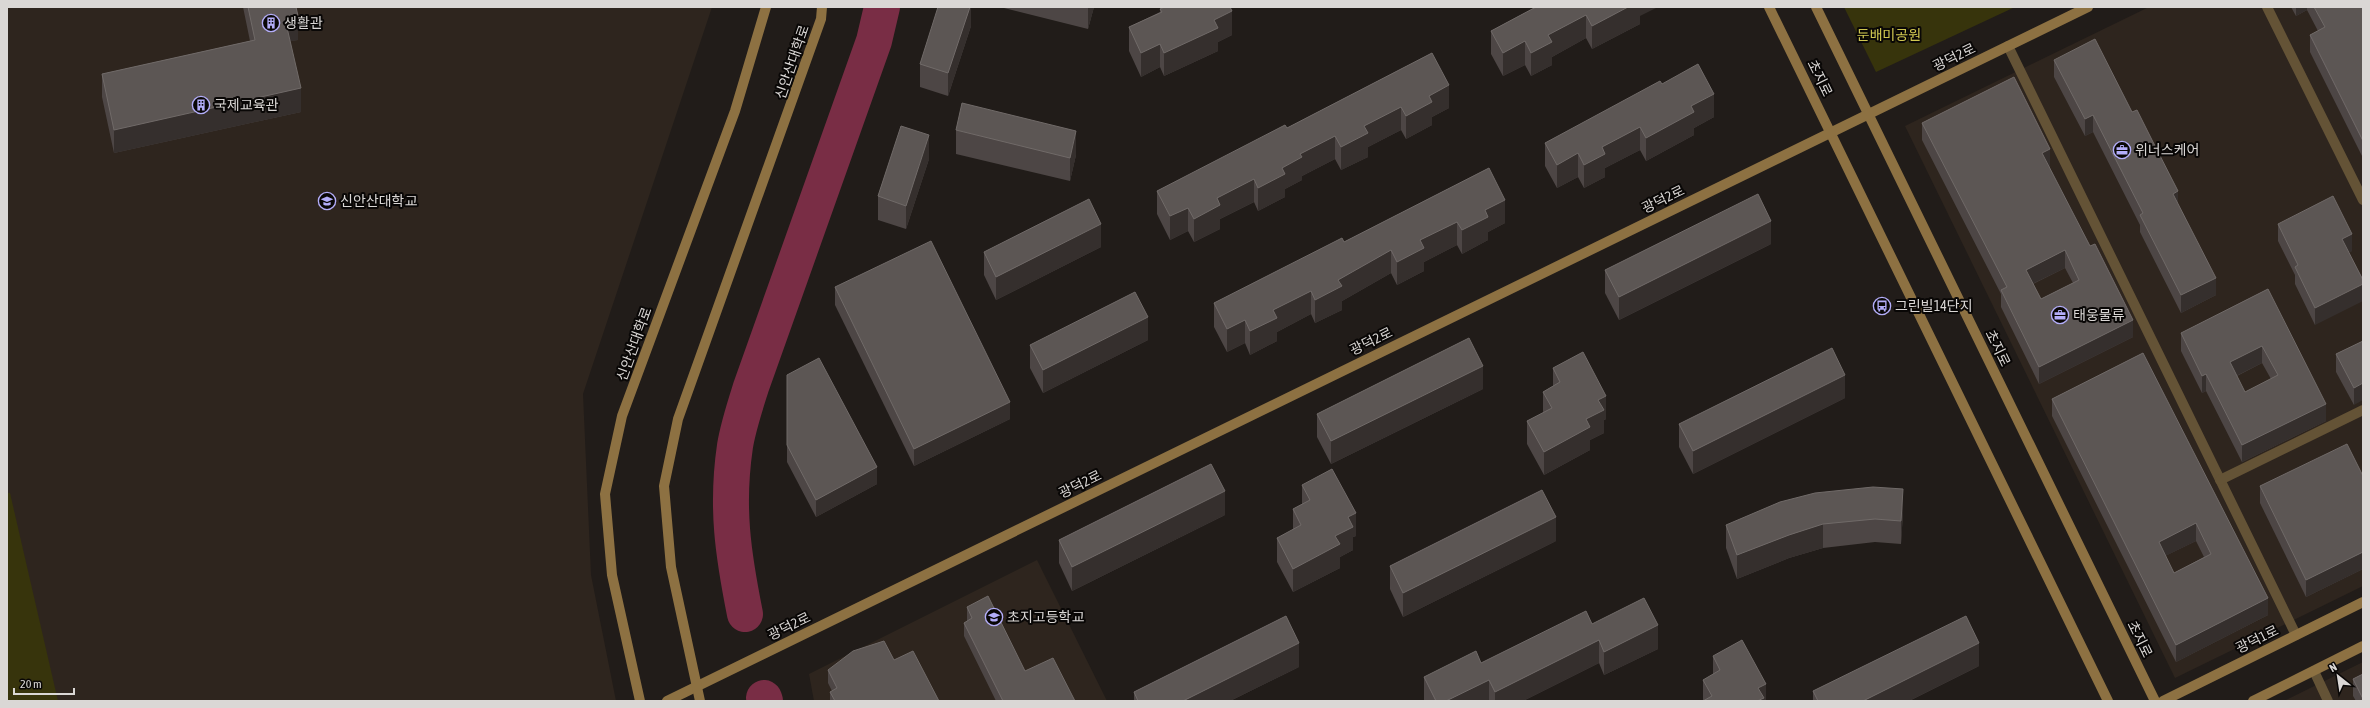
<svg xmlns="http://www.w3.org/2000/svg" width="2370" height="708" viewBox="0 0 2370 708" font-family="'Asap Condensed','Noto Sans KR',sans-serif">
<style>
.built{fill:#2e251e}
.green{fill:#37340c}
.lines{fill:none;stroke-linecap:round;stroke-linejoin:round}
.river{stroke:#792d45;stroke-width:36}
.street{stroke:#645336;stroke-width:10}
.secondary{stroke:#8d7142;stroke-width:10}
.wall{fill:#4d4645;fill-rule:evenodd}
.shaded-wall{fill:#352f2d}
.building{fill:#5c5654;stroke:#706a68;fill-rule:evenodd}
.labels{text-anchor:middle;dominant-baseline:central;stroke-width:4;stroke-linejoin:round;paint-order:stroke}
.poi-label{font-size:14px;fill:#dad7d5;stroke:#090706;text-anchor:start}
.park-label{font-size:14px;fill:#d0c751;stroke:#090706}
.street-label{font-size:14px;fill:#dad7d5;stroke:#090706}
</style>
<rect width="100%" height="100%" fill="#211c19"/>
<g class="built">
<polygon points="7,7 712,7 583,394 591,575 616,701 7,701"/>
<polygon points="2149,7 2363,7 2363,586 2175,678 1905,126"/>
<polygon points="1037,560 1107,701 814,701 809,674"/>
<polygon points="2363,662 2363,701 2284,701"/>
</g>
<g class="green">
<polygon points="1844,7 2015,7 1876,72"/>
<polygon points="7,493 10,493 58,701 7,701"/>
</g>
<g class="lines">
<g class="river">
<path d="M745 614C733 554 726 507 735 446 738 427 745 406 751 387L874 41 882 7"/>
<polyline points="764,698 765,701"/>
</g>
<g class="street">
<polyline points="2267,7 2363,200"/>
<polyline points="2008,46 2296,635"/>
<polyline points="2220,480 2363,410"/>
<polyline points="2314,671 2328,701"/>
</g>
<g class="secondary">
<polyline points="1769,7 2108,701"/>
<polyline points="1816,7 2155,701"/>
<polyline points="640,701 612,575 605,494 622,416 735,111 766,7"/>
<polyline points="667,701 2088,7"/>
<polyline points="700,701 671,567 664,486 678,419 821,19 822,7"/>
<polyline points="2163,701 2363,602"/>
<polyline points="2253,701 2363,646"/>
</g>
</g>
<g class="wall">
<polygon points="243,7 296,7 298,40 290,41 301,112 114,153 102,97 102,74 250,41"/>
<polygon points="971,7 971,26 948,96 920,87 920,64"/>
<polygon points="1000,7 1094,7 1088,29"/>
<polygon points="1536,7 1640,16 1640,24 1592,49 1586,38 1552,57 1552,65 1531,76 1525,65 1503,76 1491,54 1491,31"/>
<polygon points="2291,7 2363,7 2363,158 2310,52 2310,35 2318,31 2307,10 2296,16"/>
<polygon points="1160,9 1232,35 1218,42 1218,51 1164,76 1160,67 1141,77 1129,51 1129,27 1160,12"/>
<polygon points="1432,53 1449,108 1432,117 1432,125 1406,139 1401,130 1368,147 1368,157 1341,170 1335,159 1302,176 1302,180 1285,189 1285,197 1258,211 1254,202 1220,219 1220,229 1194,242 1188,231 1170,240 1157,214 1157,191 1287,128"/>
<polygon points="2054,60 2178,204 2216,295 2181,313 2140,232 2140,225 2093,132 2085,136 2054,77"/>
<polygon points="1662,84 1714,117 1694,128 1694,135 1646,161 1640,150 1605,168 1605,177 1584,188 1578,177 1557,188 1545,166 1545,143"/>
<path d="M1922 123 2050 166 2049 167 2133 337 2039 384 2001 307V294L1922 140ZM2065 268 2073 283 2041 299 2033 284Z"/>
<polygon points="956,130 1076,155 1070,181 956,154"/>
<polygon points="929,159 906,229 878,220 878,196"/>
<polygon points="1489,168 1505,223 1488,232 1488,240 1462,254 1457,245 1424,262 1424,271 1397,285 1391,273 1342,301 1342,310 1315,323 1311,314 1277,332 1277,341 1250,355 1245,343 1227,352 1214,327 1214,303 1344,242"/>
<polygon points="2278,224 2352,251 2349,252 2315,325 2295,284 2295,275 2278,241"/>
<polygon points="1771,244 1619,320 1605,293 1605,270"/>
<polygon points="1101,247 996,300 984,275 984,252"/>
<polygon points="835,287 1010,419 914,466 835,305"/>
<path d="M2268 289 2326 421 2242 462 2206 391 2202 393 2181 351V333ZM2262 363 2271 379 2245 392 2237 376Z"/>
<polygon points="1148,340 1043,393 1030,368 1030,345"/>
<polygon points="2363,341 2354,405 2336,372 2336,354"/>
<path d="M2143 353 2268 615 2176 662 2052 416V399ZM2196 541 2204 557 2174 573 2165 556Z"/>
<polygon points="1553,368 1606,419 1604,420 1604,433 1590,440 1590,450 1544,475 1527,444 1527,421 1543,413 1543,392 1553,386"/>
<polygon points="787,375 877,484 816,517 787,462"/>
<polygon points="1483,389 1331,464 1317,437 1317,414"/>
<polygon points="1845,398 1693,474 1679,447 1679,424"/>
<polygon points="2363,476 2363,569 2306,597 2260,503 2260,486"/>
<polygon points="1302,485 1356,536 1353,537 1353,550 1340,557 1340,568 1293,592 1277,562 1277,538 1293,530 1293,509 1302,504"/>
<polygon points="1903,512 1901,544 1875,542 1823,548 1789,558 1737,579 1726,548 1726,525"/>
<polygon points="1225,515 1072,591 1059,563 1059,540"/>
<polygon points="1556,541 1403,617 1390,589 1390,566"/>
<polygon points="967,607 1025,671 1075,701 996,701 964,636 964,623 967,621"/>
<polygon points="1592,624 1658,649 1604,675 1599,663 1523,701 1424,701 1424,677 1481,663"/>
<polygon points="1713,656 1766,701 1703,701 1703,680 1713,675"/>
<polygon points="894,660 939,701 830,701 830,692 832,691 828,683 828,670"/>
<polygon points="1979,666 1909,701 1813,701 1813,691"/>
<polygon points="1299,667 1230,701 1134,701 1134,692"/>
<polygon points="2363,674 2363,701 2356,701 2353,696 2353,679"/>
</g>
<g class="shaded-wall">
<polygon points="970,7 971,7 971,26 948,96 948,73"/>
<polygon points="1088,7 1094,7 1088,29"/>
<polygon points="1628,7 1658,7 1640,16 1640,24 1592,49 1592,26"/>
<polygon points="2296,7 2307,7 2307,10 2296,16"/>
<polygon points="1232,11 1232,35 1218,42 1218,51 1164,76 1164,53 1214,20"/>
<polygon points="1586,15 1586,38 1552,57 1552,65 1531,76 1531,53 1548,35"/>
<polygon points="298,16 298,40 285,42 285,19"/>
<polygon points="1525,41 1525,65 1503,76 1503,53"/>
<polygon points="1160,44 1160,67 1141,77 1141,53"/>
<polygon points="1449,85 1449,108 1432,117 1432,125 1406,139 1406,116 1429,96"/>
<polygon points="301,88 301,112 114,153 114,130"/>
<polygon points="1714,94 1714,117 1694,128 1694,135 1646,161 1646,138 1691,106"/>
<polygon points="1401,107 1401,130 1368,147 1368,157 1341,170 1341,147 1364,126"/>
<polygon points="2093,115 2093,132 2085,136 2085,119"/>
<polygon points="1640,127 1640,150 1605,168 1605,177 1584,188 1584,165 1602,147"/>
<polygon points="1076,131 1076,155 1070,181 1070,158"/>
<polygon points="929,135 929,159 906,229 906,206"/>
<polygon points="1335,136 1335,159 1302,176 1302,180 1285,189 1285,197 1258,211 1258,188 1282,168 1300,154"/>
<polygon points="2050,149 2050,166 2042,171 2042,153"/>
<polygon points="1578,153 1578,177 1557,188 1557,165"/>
<polygon points="1254,179 1254,202 1220,219 1220,229 1194,242 1194,219 1217,198"/>
<polygon points="2178,191 2178,208 2173,194"/>
<polygon points="1505,200 1505,223 1488,232 1488,240 1462,254 1462,230 1485,210"/>
<polygon points="1188,208 1188,231 1170,240 1170,216"/>
<polygon points="1771,221 1771,244 1619,320 1619,297"/>
<polygon points="1457,222 1457,245 1424,262 1424,271 1397,285 1397,262 1420,240"/>
<polygon points="1101,224 1101,247 996,300 996,277"/>
<polygon points="2352,234 2352,251 2342,256 2342,239"/>
<polygon points="1391,250 1391,273 1342,301 1342,310 1315,323 1315,300 1338,280"/>
<polygon points="2065,250 2065,268 2026,287 2026,270"/>
<polygon points="2216,278 2216,295 2181,313 2181,295"/>
<polygon points="2363,284 2363,301 2315,325 2315,308"/>
<polygon points="1311,291 1311,314 1277,332 1277,341 1250,355 1250,331 1273,310"/>
<polygon points="1148,317 1148,340 1043,393 1043,370"/>
<polygon points="1245,320 1245,343 1227,352 1227,329"/>
<polygon points="2133,320 2133,337 2039,384 2039,367"/>
<polygon points="2262,346 2262,363 2230,379 2230,362"/>
<polygon points="1483,366 1483,389 1331,464 1331,441"/>
<polygon points="2206,374 2206,391 2202,393 2202,376"/>
<polygon points="1845,375 1845,398 1693,474 1693,451"/>
<polygon points="2363,383 2363,400 2354,405 2354,388"/>
<polygon points="1606,396 1606,419 1604,420 1604,433 1590,440 1590,450 1544,475 1544,452 1586,419 1598,400"/>
<polygon points="1010,402 1010,419 914,466 914,449"/>
<polygon points="2326,404 2326,421 2242,462 2242,445"/>
<polygon points="877,467 877,484 816,517 816,500"/>
<polygon points="1903,489 1903,512 1901,544 1901,521"/>
<polygon points="1225,491 1225,515 1072,591 1072,567"/>
<polygon points="1356,513 1356,536 1353,537 1353,550 1340,557 1340,568 1293,592 1293,569 1348,517"/>
<polygon points="1556,517 1556,541 1403,617 1403,593"/>
<polygon points="2196,523 2196,541 2159,559 2159,542"/>
<polygon points="1823,524 1823,548 1789,558 1737,579 1737,555 1789,535"/>
<polygon points="2363,552 2363,569 2306,597 2306,580"/>
<polygon points="2268,598 2268,615 2176,662 2176,645"/>
<polygon points="1658,625 1658,649 1604,675 1604,652"/>
<polygon points="1599,640 1599,663 1523,701 1495,701 1495,692"/>
<polygon points="1299,643 1299,667 1230,701 1183,701"/>
<polygon points="1979,643 1979,666 1909,701 1863,701"/>
<polygon points="1489,680 1489,701 1446,701"/>
<polygon points="1766,684 1766,701 1757,701 1758,688"/>
</g>
<g class="building">
<polygon points="248,7 296,7 298,16 285,19 301,88 114,130 102,74 255,40"/>
<polygon points="938,7 970,7 948,73 920,64"/>
<polygon points="1164,7 1230,7 1232,11 1214,20 1218,28 1164,53 1160,44 1141,53 1129,27 1162,12 1160,9"/>
<polygon points="1536,7 1628,7 1592,26 1586,15 1548,35 1552,42 1531,53 1525,41 1503,53 1491,31"/>
<polygon points="2314,7 2363,7 2363,141 2310,35 2325,27"/>
<polygon points="2095,39 2132,112 2137,110 2153,142 2178,191 2173,194 2216,278 2181,295 2140,215 2143,213 2093,115 2085,119 2054,60"/>
<polygon points="1432,53 1449,85 1429,96 1432,102 1406,116 1401,107 1364,126 1368,133 1341,147 1335,136 1300,154 1302,157 1282,168 1285,174 1258,188 1254,179 1217,198 1220,205 1194,219 1188,208 1170,216 1157,191 1285,125 1287,128"/>
<polygon points="1698,64 1714,94 1691,106 1694,112 1646,138 1640,127 1602,147 1605,154 1584,165 1578,153 1557,165 1545,143 1660,81 1662,84"/>
<path d="M2014 77 2050 149 2042 153 2090 246 2095 244 2133 320 2039 367 2001 290 2007 287 1922 123ZM2065 250 2079 280 2041 299 2026 270Z"/>
<polygon points="962,103 1076,131 1070,158 956,130"/>
<polygon points="901,126 929,135 906,206 878,196"/>
<polygon points="1489,168 1505,200 1485,210 1488,217 1462,230 1457,222 1420,240 1424,248 1397,262 1391,250 1338,280 1342,286 1315,300 1311,291 1273,310 1277,318 1250,331 1245,320 1227,329 1214,303 1342,238 1344,242"/>
<polygon points="1758,194 1771,221 1619,297 1605,270"/>
<polygon points="2333,196 2352,234 2342,239 2363,280 2363,284 2315,308 2295,267 2298,265 2278,224"/>
<polygon points="1089,199 1101,224 996,277 984,252"/>
<polygon points="931,241 1010,402 914,449 835,287"/>
<path d="M2268 289 2326 404 2242 445 2206 374 2202 376 2181 333ZM2262 346 2278 375 2245 392 2230 362Z"/>
<polygon points="1135,292 1148,317 1043,370 1030,345"/>
<polygon points="1469,338 1483,366 1331,441 1317,414"/>
<polygon points="2363,341 2363,383 2354,388 2336,354"/>
<polygon points="1832,348 1845,375 1693,451 1679,424"/>
<polygon points="1583,352 1606,396 1598,400 1604,410 1586,419 1590,427 1544,452 1527,421 1552,408 1543,392 1560,382 1553,368"/>
<path d="M2143 353 2268 598 2176 645 2052 399ZM2196 523 2211 554 2174 573 2159 542Z"/>
<polygon points="819,358 877,467 816,500 787,445 787,375"/>
<polygon points="2347,444 2363,476 2363,552 2306,580 2260,486"/>
<polygon points="1211,464 1225,491 1072,567 1059,540"/>
<polygon points="1332,469 1356,513 1348,517 1353,527 1335,536 1340,544 1293,569 1277,538 1301,525 1293,509 1310,500 1302,485"/>
<polygon points="1873,487 1903,489 1901,521 1875,519 1823,524 1789,535 1737,555 1726,525 1780,502 1815,493"/>
<polygon points="1542,490 1556,517 1403,593 1390,566"/>
<polygon points="988,596 1025,671 1053,658 1075,701 1003,701 964,623 972,618 967,607"/>
<polygon points="1644,598 1658,625 1604,652 1599,640 1495,692 1489,680 1446,701 1436,701 1424,677 1476,651 1481,663 1586,611 1592,624"/>
<polygon points="1286,616 1299,643 1183,701 1138,701 1134,692"/>
<polygon points="1966,616 1979,643 1863,701 1818,701 1813,691"/>
<polygon points="1742,640 1766,684 1758,688 1764,698 1757,701 1703,701 1712,696 1703,680 1720,670 1713,656"/>
<polygon points="884,641 894,660 913,651 939,701 835,701 830,692 837,688 828,670 853,651"/>
<polygon points="2363,674 2363,699 2353,679"/>
</g>
<defs>
<symbol id="building-ring" viewBox="-11 -11 22 22"><circle r="9.5" fill="#090706" stroke="#b3adf9" stroke-width="1.5"/><path d="M-4-6H4V6H1V3H-1V6H-4ZM-2.5-4.3h1.7v1.8h-1.7ZM.8-4.3h1.7v1.8H.8ZM-2.5-1h1.7V.8h-1.7ZM.8-1h1.7V.8H.8Z" fill="#b3adf9"/></symbol>
<symbol id="office-ring" viewBox="-11 -11 22 22"><circle r="9.5" fill="#090706" stroke="#b3adf9" stroke-width="1.5"/><path d="M-6-3h4V-5.5h4V-3h4V5H-6ZM-1-4.5V-3h2v-1.5ZM-6 0V1H6V0Z" fill="#b3adf9"/></symbol>
<symbol id="school-ring" viewBox="-11 -11 22 22"><circle r="9.5" fill="#090706" stroke="#b3adf9" stroke-width="1.5"/><path d="M0-5L7-2L0 1L-7-2ZM-4 1L0 2.5L4 1V4Q0 6-4 4Z" fill="#b3adf9"/></symbol>
<symbol id="bus-ring" viewBox="-11 -11 22 22"><circle r="9.5" fill="#090706" stroke="#b3adf9" stroke-width="1.5"/><path d="M-5-6H5V4H4V6H2V4H-2V6H-4V4H-5ZM-3.5-4V0h7V-4ZM-3.5 1.2v1.5H-2V1.2ZM2 1.2v1.5H3.5V1.2Z" fill="#b3adf9"/></symbol>
</defs>
<g fill-rule="evenodd">
<use href="#building-ring" x="261" y="13" width="20" height="20"/>
<use href="#building-ring" x="191" y="95" width="20" height="20"/>
<use href="#office-ring" x="2112" y="140" width="20" height="20"/>
<use href="#school-ring" x="317" y="191" width="20" height="20"/>
<use href="#bus-ring" x="1872" y="296" width="20" height="20"/>
<use href="#office-ring" x="2050" y="305" width="20" height="20"/>
<use href="#school-ring" x="984" y="607" width="20" height="20"/>
</g>
<g class="labels">
<g class="poi-label">
<text x="284" y="23">생활관</text>
<text x="214" y="105">국제교육관</text>
<text x="2135" y="150">위너스케어</text>
<text x="340" y="201">신안산대학교</text>
<text x="1895" y="306">그린빌14단지</text>
<text x="2073" y="315">태웅물류</text>
<text x="1007" y="617">초지고등학교</text>
</g>
<g class="park-label">
<text x="1889" y="35">둔배미공원</text>
</g>
<g class="street-label">
<text transform="translate(1954 57) rotate(-26)">광덕2로</text>
<text transform="translate(792 62) rotate(-71)">신안산대학로</text>
<text transform="translate(1820 78) rotate(64)">초지로</text>
<text transform="translate(1663 199) rotate(-26)">광덕2로</text>
<text transform="translate(1371 341) rotate(-26)">광덕2로</text>
<text transform="translate(634 344) rotate(-70)">신안산대학로</text>
<text transform="translate(1998 348) rotate(64)">초지로</text>
<text transform="translate(1080 484) rotate(-26)">광덕2로</text>
<text transform="translate(789 626) rotate(-26)">광덕2로</text>
<text transform="translate(2140 639) rotate(64)">초지로</text>
<text transform="translate(2257 639) rotate(-26)">광덕1로</text>
</g>
</g>
<rect width="2370" height="708" fill="none" stroke="#dad7d5" stroke-width="16"/>
<g transform="translate(2338 676) rotate(330)" stroke="#090706" stroke-width="3" paint-order="stroke">
<path d="M0-3L7 15L0 10L-7 15Z" fill="#dad7d5"/>
<text y="-6" font-size="11" font-weight="bold" text-anchor="middle" fill="#dad7d5">N</text>
</g>
<path d="M14 688v6h60v-6" fill="none" stroke="#dad7d5" stroke-width="2"/>
<text x="20" y="688" font-size="12" fill="#dad7d5" stroke="#090706" stroke-width="3" paint-order="stroke">20 m</text>
</svg>
